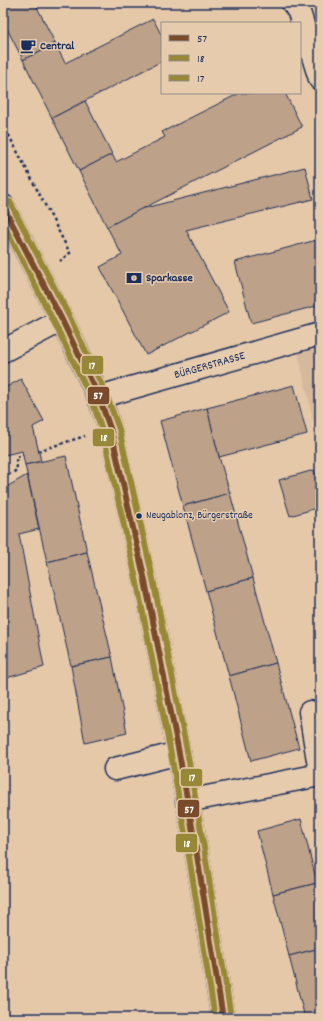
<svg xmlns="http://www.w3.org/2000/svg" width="323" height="1021" viewBox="0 0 323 1021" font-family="Dekko,sans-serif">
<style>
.built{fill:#d5b99d}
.building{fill:#bda188;stroke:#1b2f5e}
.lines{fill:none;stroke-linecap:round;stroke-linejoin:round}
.minor-casing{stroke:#1b2f5e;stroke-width:25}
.path{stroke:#1b2f5e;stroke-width:2.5;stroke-dasharray:3 3;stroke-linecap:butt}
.minor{stroke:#e6cbad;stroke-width:22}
.bus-1-casing{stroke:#e6cbad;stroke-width:9}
.bus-2-casing{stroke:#e6cbad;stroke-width:9}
.bus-3-casing{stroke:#e6cbad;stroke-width:9}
.bus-1{stroke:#7a4b2a;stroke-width:6}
.bus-2{stroke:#968836;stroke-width:6}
.bus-3{stroke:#968836;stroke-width:6}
.bus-dot{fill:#1b2f5e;stroke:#e6cbad;stroke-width:1.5}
.labels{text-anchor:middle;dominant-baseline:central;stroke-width:3;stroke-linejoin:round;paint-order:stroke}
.bus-label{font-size:11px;fill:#1b2f5e;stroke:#e6cbad;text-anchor:start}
.poi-label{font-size:12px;font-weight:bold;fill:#1b2f5e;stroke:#e6cbad;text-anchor:start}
.street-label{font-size:12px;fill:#1b2f5e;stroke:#e6cbad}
.line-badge{stroke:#e6cbad;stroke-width:1.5}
.badge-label{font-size:11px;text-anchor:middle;font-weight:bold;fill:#fff}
</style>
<rect width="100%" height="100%" fill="#e5c8a7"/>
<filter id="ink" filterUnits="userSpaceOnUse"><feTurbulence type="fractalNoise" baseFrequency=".025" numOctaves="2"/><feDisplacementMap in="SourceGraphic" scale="8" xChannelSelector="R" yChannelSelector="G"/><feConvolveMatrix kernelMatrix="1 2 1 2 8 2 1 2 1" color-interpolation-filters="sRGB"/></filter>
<g filter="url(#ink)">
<polygon class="built" points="320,344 320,449 297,349"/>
<g class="building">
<polygon points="3,3 35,3 55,43 23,60 3,21"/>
<polygon points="153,19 162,36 162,61 52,118 23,60 55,43 65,63"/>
<polygon points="240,93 285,93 302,127 107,227 79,171 112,154 116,162 165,137 162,132"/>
<polygon points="85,101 112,154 79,171 52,118"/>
<polygon points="305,167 313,199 186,230 229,312 146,355 100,267 122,255 107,227 141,209"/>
<polygon points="320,239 320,305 251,323 235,262"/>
<polygon points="21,379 44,421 33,427 41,461 25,465 22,451 5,455 3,450 3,389"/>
<polygon points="294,385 307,434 219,457 207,408"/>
<polygon points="207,408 219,457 230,493 183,506 160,421"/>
<polygon points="66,456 87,552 47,562 25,465"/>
<polygon points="314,470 320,492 320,507 290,516 279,480"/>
<polygon points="27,475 39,529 19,534 44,667 3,679 3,489"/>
<polygon points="230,493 253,578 206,591 183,506"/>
<polygon points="87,552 112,657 71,666 47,562"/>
<polygon points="253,578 276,663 229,676 206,591"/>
<polygon points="112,657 127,733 85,743 71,666"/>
<polygon points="276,663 299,748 251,761 229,676"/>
<polygon points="301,819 317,883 273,894 257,831"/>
<polygon points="317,883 320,893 320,948 289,956 273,894"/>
<polygon points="320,948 320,1016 313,1018 305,1018 289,956"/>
</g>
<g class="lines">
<defs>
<g id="minor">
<polyline points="293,3 299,12 320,79"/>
<polyline points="3,206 62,320 99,397 111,431 145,581 179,753 196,849 223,1018"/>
<polyline points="3,351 62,320"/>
<path id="s1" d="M99 397 320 334"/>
<polyline points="310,712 320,772"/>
<polyline points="115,769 179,753"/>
<polyline points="187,801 320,775"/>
</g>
</defs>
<use href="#minor" class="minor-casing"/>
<g class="path">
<polyline points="3,124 70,253 60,261"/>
<polyline points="38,451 85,436"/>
<polyline points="3,478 17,470 16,457 23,455"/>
</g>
<use href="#minor" class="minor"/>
<defs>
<polyline id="bus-1" points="3,206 62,320 99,397 111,431 145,581 179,753 196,849 223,1018"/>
<polyline id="bus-2" points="3,223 55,324 92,400 103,433 137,583 171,754 188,850 215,1018"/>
<polyline id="bus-3" points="10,202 69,316 106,394 119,429 153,579 187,751 204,848 231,1017"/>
</defs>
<use href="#bus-1" class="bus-1-casing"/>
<use href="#bus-2" class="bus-2-casing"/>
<use href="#bus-3" class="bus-3-casing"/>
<use href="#bus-1" class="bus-1"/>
<use href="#bus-2" class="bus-2"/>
<use href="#bus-3" class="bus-3"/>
</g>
</g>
<defs>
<symbol id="cafe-bare" viewBox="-9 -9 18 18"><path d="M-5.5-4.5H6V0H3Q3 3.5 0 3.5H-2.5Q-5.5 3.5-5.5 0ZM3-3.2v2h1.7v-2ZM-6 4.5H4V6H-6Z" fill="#1b2f5e" stroke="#e6cbad" stroke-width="2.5" paint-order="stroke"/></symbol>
<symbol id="bank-bare" viewBox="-9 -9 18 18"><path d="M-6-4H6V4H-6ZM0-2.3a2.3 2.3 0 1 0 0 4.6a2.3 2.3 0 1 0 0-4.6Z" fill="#1b2f5e" stroke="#e6cbad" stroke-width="2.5" paint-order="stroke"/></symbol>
</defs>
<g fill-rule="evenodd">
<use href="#cafe-bare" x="17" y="35" width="22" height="22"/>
<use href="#bank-bare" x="123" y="267" width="22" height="22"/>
</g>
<circle class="bus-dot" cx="139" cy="516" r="3.5"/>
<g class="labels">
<g class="bus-label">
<text x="146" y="516">Neugablonz, Bürgerstraße</text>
</g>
<g class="poi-label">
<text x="40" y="46">Central</text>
<text x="146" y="278">Sparkasse</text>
</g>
<g class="street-label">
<text stroke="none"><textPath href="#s1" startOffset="115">BÜRGERSTRASSE</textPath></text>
</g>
</g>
<g class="line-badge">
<rect x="81" y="355" width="23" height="20" rx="4" fill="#968836"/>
<rect x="87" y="386" width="23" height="19" rx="4" fill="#7a4b2a"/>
<rect x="92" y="428" width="23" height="19" rx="4" fill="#968836"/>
<rect x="180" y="768" width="23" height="19" rx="4" fill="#968836"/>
<rect x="177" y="799" width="23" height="19" rx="4" fill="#7a4b2a"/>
<rect x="175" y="833" width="23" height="20" rx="4" fill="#968836"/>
</g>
<g class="badge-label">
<text x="92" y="369">17</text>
<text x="98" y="399">57</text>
<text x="104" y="441">18</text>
<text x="192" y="781">17</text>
<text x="189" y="813">57</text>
<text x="187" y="847">18</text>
</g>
<rect width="323" height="1021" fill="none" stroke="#e6cbad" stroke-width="16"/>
<rect x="8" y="8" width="307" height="1005" fill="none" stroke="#1b2f5e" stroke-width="1.5" filter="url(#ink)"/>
<rect x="161" y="22" width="140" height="72" fill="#e6cbad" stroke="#958d8d"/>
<rect x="169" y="35" width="20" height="6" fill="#7a4b2a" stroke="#958d8d"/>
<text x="197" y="42" font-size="12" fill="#1b2f5e">57</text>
<rect x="169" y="55" width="20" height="6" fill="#968836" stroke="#958d8d"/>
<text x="197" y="62" font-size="12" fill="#1b2f5e">18</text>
<rect x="169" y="75" width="20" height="6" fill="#968836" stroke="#958d8d"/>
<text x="197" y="82" font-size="12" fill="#1b2f5e">17</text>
</svg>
